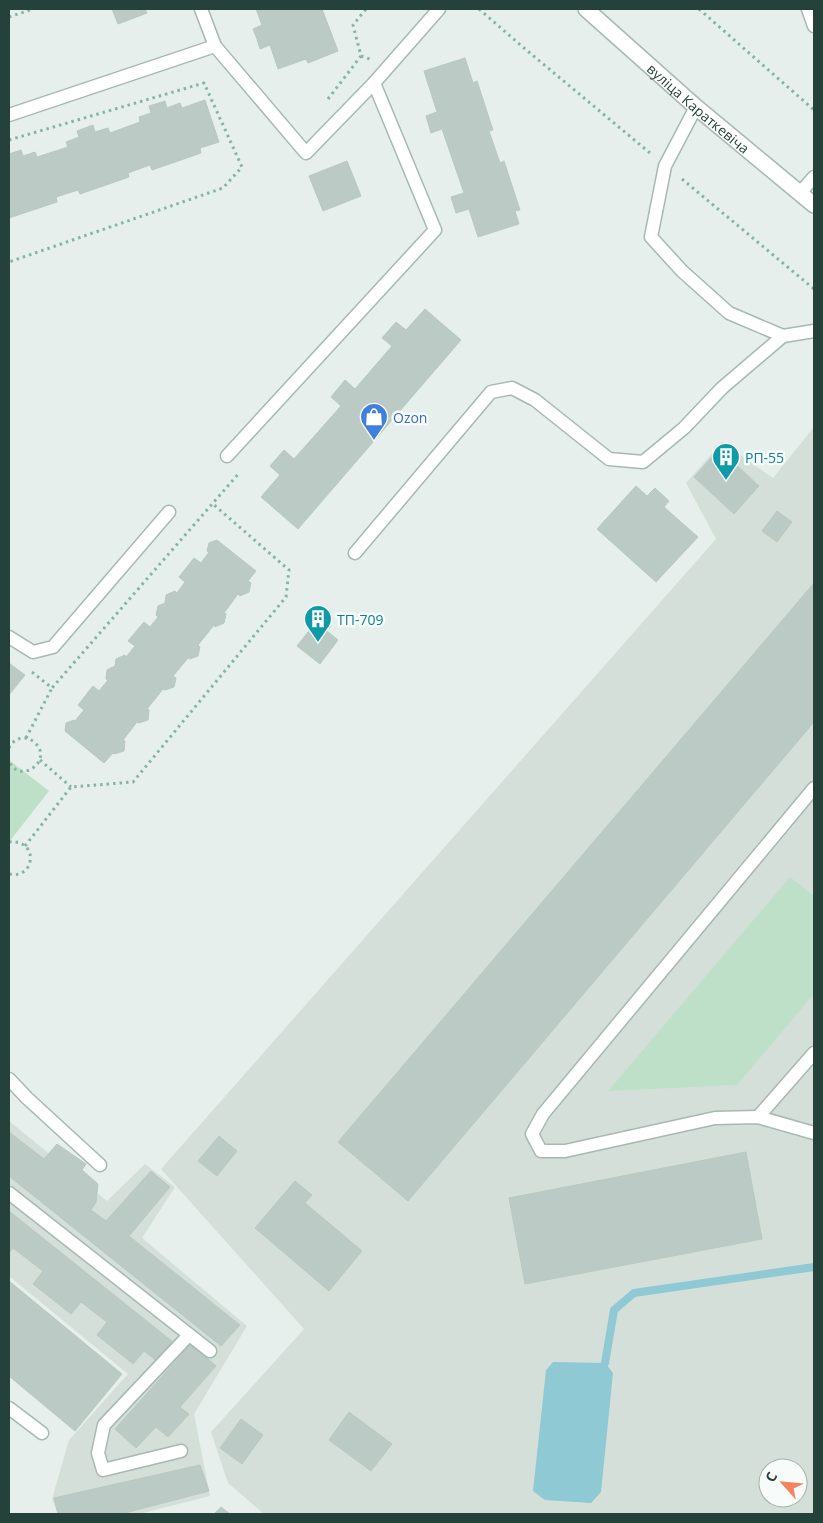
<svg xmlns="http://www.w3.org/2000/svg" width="823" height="1523" viewBox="0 0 823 1523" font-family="'Open Sans',sans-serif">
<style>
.built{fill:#d4dfda;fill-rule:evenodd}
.green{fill:#bfe0c8}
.water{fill:#8ec9d4}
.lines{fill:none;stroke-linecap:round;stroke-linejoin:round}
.stream{stroke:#8ec9d4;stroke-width:8}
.building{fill:#bbcac4;stroke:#b8c9c2}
.service-casing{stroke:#a8b8b2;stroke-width:15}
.tertiary-casing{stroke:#a8b8b2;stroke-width:18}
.path{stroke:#86b3a5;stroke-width:3;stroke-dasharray:2.5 4;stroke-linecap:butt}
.service{stroke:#fff;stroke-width:12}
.tertiary{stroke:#fff;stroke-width:15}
.labels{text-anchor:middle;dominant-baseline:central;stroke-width:5;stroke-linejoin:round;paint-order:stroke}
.street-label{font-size:14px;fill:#24423a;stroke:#f7fbf9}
.shop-label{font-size:14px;fill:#366cbe;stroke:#f7fbf9;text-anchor:start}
.culture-label{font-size:14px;fill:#0d838f;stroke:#f7fbf9;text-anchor:start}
</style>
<rect width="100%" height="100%" fill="#e6efeb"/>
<g class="built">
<path d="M814 427V1514H264L228 1483 211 1432 304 1329 161 1169 716 539 686 483 722 442 773 478ZM768 1468H798V1498H768Z"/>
<polygon points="9,1121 107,1201 145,1164 175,1187 142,1238 247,1326 194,1414 210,1496 139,1514 58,1514 52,1499 69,1440 128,1374 9,1276"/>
</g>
<g class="green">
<polygon points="9,760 49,791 9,842"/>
<polygon points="790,877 814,896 814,994 737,1085 608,1091"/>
</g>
<polygon class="water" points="553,1362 605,1363 613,1373 601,1492 591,1503 545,1500 533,1491 546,1370"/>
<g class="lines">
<polyline class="stream" points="605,1363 614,1310 634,1293 814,1267"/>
</g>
<g class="building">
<polygon points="112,9 145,9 147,13 118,24"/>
<polygon points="256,9 322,9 338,51 308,63 306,59 278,69 270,45 260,49 257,39 253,29 262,25"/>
<polygon points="465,58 473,83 477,81 493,130 489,131 500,163 504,161 520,210 515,211 519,224 478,237 469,209 456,213 451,197 464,193 442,129 431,133 426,116 437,112 424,71"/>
<polygon points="205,100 219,142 200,148 201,153 152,170 150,165 128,173 129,177 80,194 78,190 56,197 57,202 9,218 9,154 21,150 23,156 35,152 37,157 68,147 66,142 79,137 77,131 93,125 95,132 108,128 110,133 140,122 139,117 151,113 149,106 165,101 167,108 180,103 182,108"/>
<polygon points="347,161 361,196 323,211 309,176"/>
<polygon points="425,309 461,340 298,529 261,497 280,475 270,466 284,450 294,459 341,406 331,397 345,380 355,389 392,346 382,338 396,322 406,330"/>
<polygon points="719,449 759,486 734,514 694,477"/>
<polygon points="636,486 647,496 655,488 669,501 664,507 698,537 656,582 597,529"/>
<polygon points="777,511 792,522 777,542 762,531"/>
<polygon points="217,540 256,571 248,581 251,583 249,592 240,596 238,594 224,613 226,614 224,623 215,627 214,625 198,645 200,647 198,656 190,659 188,658 173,676 176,678 174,687 165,690 163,689 147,709 149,710 148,720 139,723 137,722 123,740 125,741 124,751 114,754 113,753 104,763 65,731 66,723 74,720 75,721 84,710 78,705 93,686 99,691 108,680 106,679 107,670 115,666 116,659 125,655 126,657 135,646 128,641 144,622 150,627 158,617 156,615 158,606 165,603 166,595 175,591 177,593 185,582 179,577 194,558 201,563 209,552 207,551 209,543"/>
<polygon points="814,583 814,722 408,1201 338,1142"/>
<polygon points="316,622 338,640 320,664 297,646"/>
<polygon points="9,663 25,675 9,695"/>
<polygon points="9,1132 44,1159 57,1144 86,1164 82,1170 98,1184 96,1202 91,1210 106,1221 151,1171 170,1187 129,1236 240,1325 221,1346 9,1176"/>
<polygon points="219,1136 237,1151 217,1176 198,1161"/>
<polygon points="746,1152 762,1239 525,1284 509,1198"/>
<polygon points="295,1181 312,1195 305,1203 362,1251 329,1291 255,1228"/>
<polygon points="9,1211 173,1342 158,1362 144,1351 133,1364 97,1335 107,1322 81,1302 71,1314 33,1284 43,1271 13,1248 9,1253"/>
<polygon points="9,1281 122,1374 75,1431 9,1376"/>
<polygon points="191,1344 216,1366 180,1407 189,1414 168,1437 156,1427 136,1448 115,1429"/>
<polygon points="349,1412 392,1444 371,1471 329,1440"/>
<polygon points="241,1419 263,1435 242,1464 220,1448"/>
<polygon points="200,1465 209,1491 121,1514 58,1514 54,1498"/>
<polygon points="221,1507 230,1514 214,1514"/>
</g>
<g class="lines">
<defs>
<g id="service">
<polyline points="201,9 215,46 306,153 374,83 439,9"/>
<polyline points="808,9 814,26"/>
<polyline points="696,107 665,166 651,237 682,271 729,313 783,336 814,331"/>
<polyline points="9,115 215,46"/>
<polyline points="800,193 814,177"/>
<polyline points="227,456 435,230 374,83"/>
<polyline points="355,553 491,392 512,388 535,400 609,459 643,462 684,428 722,388 783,336"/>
<polyline points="9,637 33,652 53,647 169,512"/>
<polyline points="814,788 543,1114 532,1134 541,1151 565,1151 715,1118 758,1117 814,1133"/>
<polyline points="9,1079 27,1098 100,1165"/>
<polyline points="758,1117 814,1053"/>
<polyline points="9,1193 210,1351"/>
<polyline points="9,1408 42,1433"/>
<polyline points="181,1451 103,1470 98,1453 104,1425 189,1335"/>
</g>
<g id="tertiary">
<path id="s1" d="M586 9 696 107 814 205"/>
</g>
</defs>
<use href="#service" class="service-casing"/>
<use href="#tertiary" class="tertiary-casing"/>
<g class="path">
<polyline points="479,9 524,48 650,153"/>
<polyline points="699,9 814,110"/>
<polyline points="9,17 33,9"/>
<polyline points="361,56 370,59"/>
<polyline points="328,99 361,56 353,25 366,9"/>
<polyline points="9,140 204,83 242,167 223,188 9,262"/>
<polyline points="682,179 814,289"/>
<polyline points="32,672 52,688 240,472"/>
<polyline points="26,738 52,688"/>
<path d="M9 748C12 742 17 738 24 738 28 738 32 740 35 743 54 760 20 786 9 761"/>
<polyline points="40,760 71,787"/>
<path d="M9 842C40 839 35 880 9 874"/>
<polyline points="25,846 71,787 133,782 286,597 289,570 213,504"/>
</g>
<use href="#service" class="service"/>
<use href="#tertiary" class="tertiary"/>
</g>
<defs>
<symbol id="shop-pin" viewBox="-11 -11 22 30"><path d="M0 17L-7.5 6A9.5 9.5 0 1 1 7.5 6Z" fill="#3f7fe0" stroke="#f7fbf9"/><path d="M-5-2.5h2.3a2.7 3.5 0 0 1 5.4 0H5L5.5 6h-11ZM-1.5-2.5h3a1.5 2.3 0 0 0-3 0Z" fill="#fff"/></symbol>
<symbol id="building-pin" viewBox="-11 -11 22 30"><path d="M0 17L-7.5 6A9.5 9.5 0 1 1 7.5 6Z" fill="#0f9aa8" stroke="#f7fbf9"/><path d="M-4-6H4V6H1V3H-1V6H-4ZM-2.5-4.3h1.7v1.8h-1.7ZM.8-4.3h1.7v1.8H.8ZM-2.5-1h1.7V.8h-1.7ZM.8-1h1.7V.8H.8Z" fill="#fff"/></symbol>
</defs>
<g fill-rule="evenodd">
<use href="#shop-pin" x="358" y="401" width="32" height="43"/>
<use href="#building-pin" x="710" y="441" width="32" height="43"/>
<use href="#building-pin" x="302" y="603" width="32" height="43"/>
</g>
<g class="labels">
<g class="street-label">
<text stroke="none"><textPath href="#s1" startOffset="150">вуліца Караткевіча</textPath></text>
</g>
<g class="shop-label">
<text x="393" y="417">Ozon</text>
</g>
<g class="culture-label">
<text x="745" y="457">РП-55</text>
<text x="337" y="619">ТП-709</text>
</g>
</g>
<rect width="823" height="1523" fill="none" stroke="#24423a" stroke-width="20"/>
<g transform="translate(783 1483) rotate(297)"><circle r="24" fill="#f7fbf9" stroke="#a3b1ad"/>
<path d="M0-4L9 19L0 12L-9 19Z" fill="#f4845f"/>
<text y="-8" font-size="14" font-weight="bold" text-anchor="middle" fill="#24423a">С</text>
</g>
</svg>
